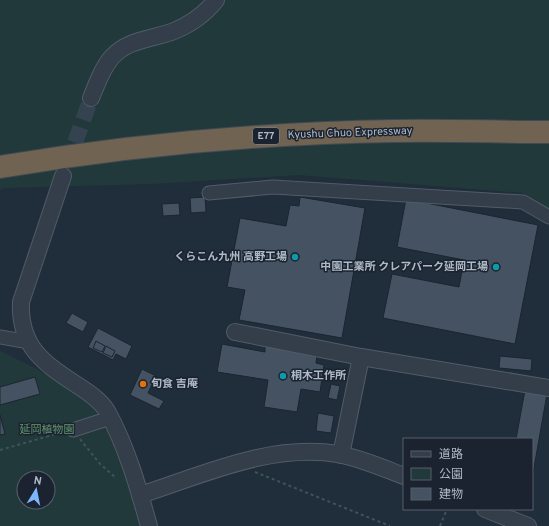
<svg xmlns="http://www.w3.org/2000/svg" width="549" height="526" viewBox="0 0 549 526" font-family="Overpass,'Noto Sans JP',sans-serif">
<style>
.green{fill:#22393b;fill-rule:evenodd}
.building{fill:#445262;stroke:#1c2531}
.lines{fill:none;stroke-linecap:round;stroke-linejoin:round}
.tertiary-tunnel{stroke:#35424f;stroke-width:16;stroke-dasharray:16 8;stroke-linecap:butt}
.minor-casing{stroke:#525c68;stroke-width:15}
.tertiary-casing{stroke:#525c68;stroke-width:18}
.motorway-casing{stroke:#3f4955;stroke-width:24}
.path{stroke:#3d5556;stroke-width:2;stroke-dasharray:3 3;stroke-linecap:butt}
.minor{stroke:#343e4a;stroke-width:13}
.tertiary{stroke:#343e4a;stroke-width:16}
.motorway{stroke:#716351;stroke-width:22}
.culture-dot{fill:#0f9aa8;stroke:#1a232f;stroke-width:1.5}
.food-dot{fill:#e8710a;stroke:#1a232f;stroke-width:1.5}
.labels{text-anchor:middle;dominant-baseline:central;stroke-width:3;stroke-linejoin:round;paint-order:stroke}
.shield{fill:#1a232f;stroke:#828c99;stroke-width:1}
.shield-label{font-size:10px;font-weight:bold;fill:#afb9c7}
.street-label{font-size:11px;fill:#afb9c7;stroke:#1a232f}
.poi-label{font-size:11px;font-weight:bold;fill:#afb9c7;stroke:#1a232f;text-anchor:end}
.park-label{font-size:11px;fill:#65986f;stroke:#1a232f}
</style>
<rect width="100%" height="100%" fill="#202d3a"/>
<g class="green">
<polygon points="0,0 549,0 549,210 523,193 298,175 152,184 5,188 0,190"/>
<path d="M0 351C28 364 89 393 104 420 122 449 132 493 143 526H0ZM24 478H48V502H24Z"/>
</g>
<g class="building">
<polygon points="205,197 206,212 191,213 190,198"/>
<polygon points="300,197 365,208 342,338 239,320 245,290 227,287 240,218 286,226 290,205 299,206"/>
<polygon points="406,199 538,225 515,344 383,318 392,274 459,287 464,260 397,247"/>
<polygon points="179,203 180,215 163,216 162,204"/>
<polygon points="72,313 88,322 83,332 66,323"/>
<polygon points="98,328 132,346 126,359 116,354 113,360 88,347"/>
<polygon points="96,341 105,346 102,352 93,348"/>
<polygon points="222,344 265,352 265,346 317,355 316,363 324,365 320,392 301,389 297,412 264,407 268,380 217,372"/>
<polygon points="106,346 115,351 112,357 103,353"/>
<polygon points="500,356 532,359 531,371 499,368"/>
<polygon points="142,369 156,376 148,393 164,401 159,409 130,395"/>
<polygon points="35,377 40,394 0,405 0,387"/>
<polygon points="331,384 340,386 337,400 328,398"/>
<polygon points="525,390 547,394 532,479 532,439 516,439"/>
<polygon points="318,413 334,416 331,433 316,431"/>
<polygon points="0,415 5,434 0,435"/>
</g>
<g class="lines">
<polyline class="tertiary-tunnel" points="67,165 91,98"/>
<defs>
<g id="minor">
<polyline points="209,193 273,187 523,202 549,217"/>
<polyline points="0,337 29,342"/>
<polyline points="73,430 110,418"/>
</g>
<g id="tertiary">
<path d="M91 98C97 84 102 68 112 57 128 39 154 39 174 31 191 24 205 14 216 0"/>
<path d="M63 176 21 302C19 346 43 363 77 385 88 392 100 400 107 411 127 447 138 487 149 526"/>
<polyline points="235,332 361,357 549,388"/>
<polyline points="341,455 361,357"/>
<path d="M140 495C203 475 270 443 338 454 360 458 383 468 404 476"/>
<polyline points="485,509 528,526"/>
</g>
<path id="motorway" d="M0 167C131 145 262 133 395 131 446 130 498 132 549 132"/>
</defs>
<use href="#minor" class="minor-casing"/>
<use href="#tertiary" class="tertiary-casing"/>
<use href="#motorway" class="motorway-casing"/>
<g class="path">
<polyline points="80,439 100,464 116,478"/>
<polyline points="0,450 63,432"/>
<polyline points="255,472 390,526"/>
<polyline points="440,526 447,509"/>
</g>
<use href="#minor" class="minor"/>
<use href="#tertiary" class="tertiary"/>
<use href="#motorway" class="motorway"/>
</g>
<g class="culture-dot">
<circle cx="295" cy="257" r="4"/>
<circle cx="496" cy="267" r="4"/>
<circle cx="283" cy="376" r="4"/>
</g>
<circle class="food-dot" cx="143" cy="384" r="4"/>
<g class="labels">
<rect class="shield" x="253" y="128" width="26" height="16" rx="3"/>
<g class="shield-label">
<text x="266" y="136">E77</text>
</g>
<g class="street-label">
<text transform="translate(350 133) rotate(-2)">Kyushu Chuo Expressway</text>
</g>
<g class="poi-label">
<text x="287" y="257">くらこん九州 高野工場</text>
<text x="488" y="267">中園工業所 クレアパーク延岡工場</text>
<text x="291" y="376" text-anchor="start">桐木工作所</text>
<text x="151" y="384" text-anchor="start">旬食 吉庵</text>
</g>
<g class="park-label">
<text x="47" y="430">延岡植物園</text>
</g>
</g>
<rect x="403" y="438" width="130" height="72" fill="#1a232f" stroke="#565f6c"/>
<rect x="411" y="451" width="20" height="6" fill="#343e4a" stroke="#565f6c"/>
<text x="439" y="458" font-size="12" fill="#afb9c7">道路</text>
<rect x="411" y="468" width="20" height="12" fill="#22393b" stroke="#565f6c"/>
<text x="439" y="478" font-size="12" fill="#afb9c7">公園</text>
<rect x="411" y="488" width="20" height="12" fill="#445262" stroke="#565f6c"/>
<text x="439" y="498" font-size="12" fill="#afb9c7">建物</text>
<g transform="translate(36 490) rotate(10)"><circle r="19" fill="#1a232f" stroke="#565f6c"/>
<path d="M0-3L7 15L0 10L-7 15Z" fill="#7fb5fc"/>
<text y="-6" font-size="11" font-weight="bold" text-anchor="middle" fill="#afb9c7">N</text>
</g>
</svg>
